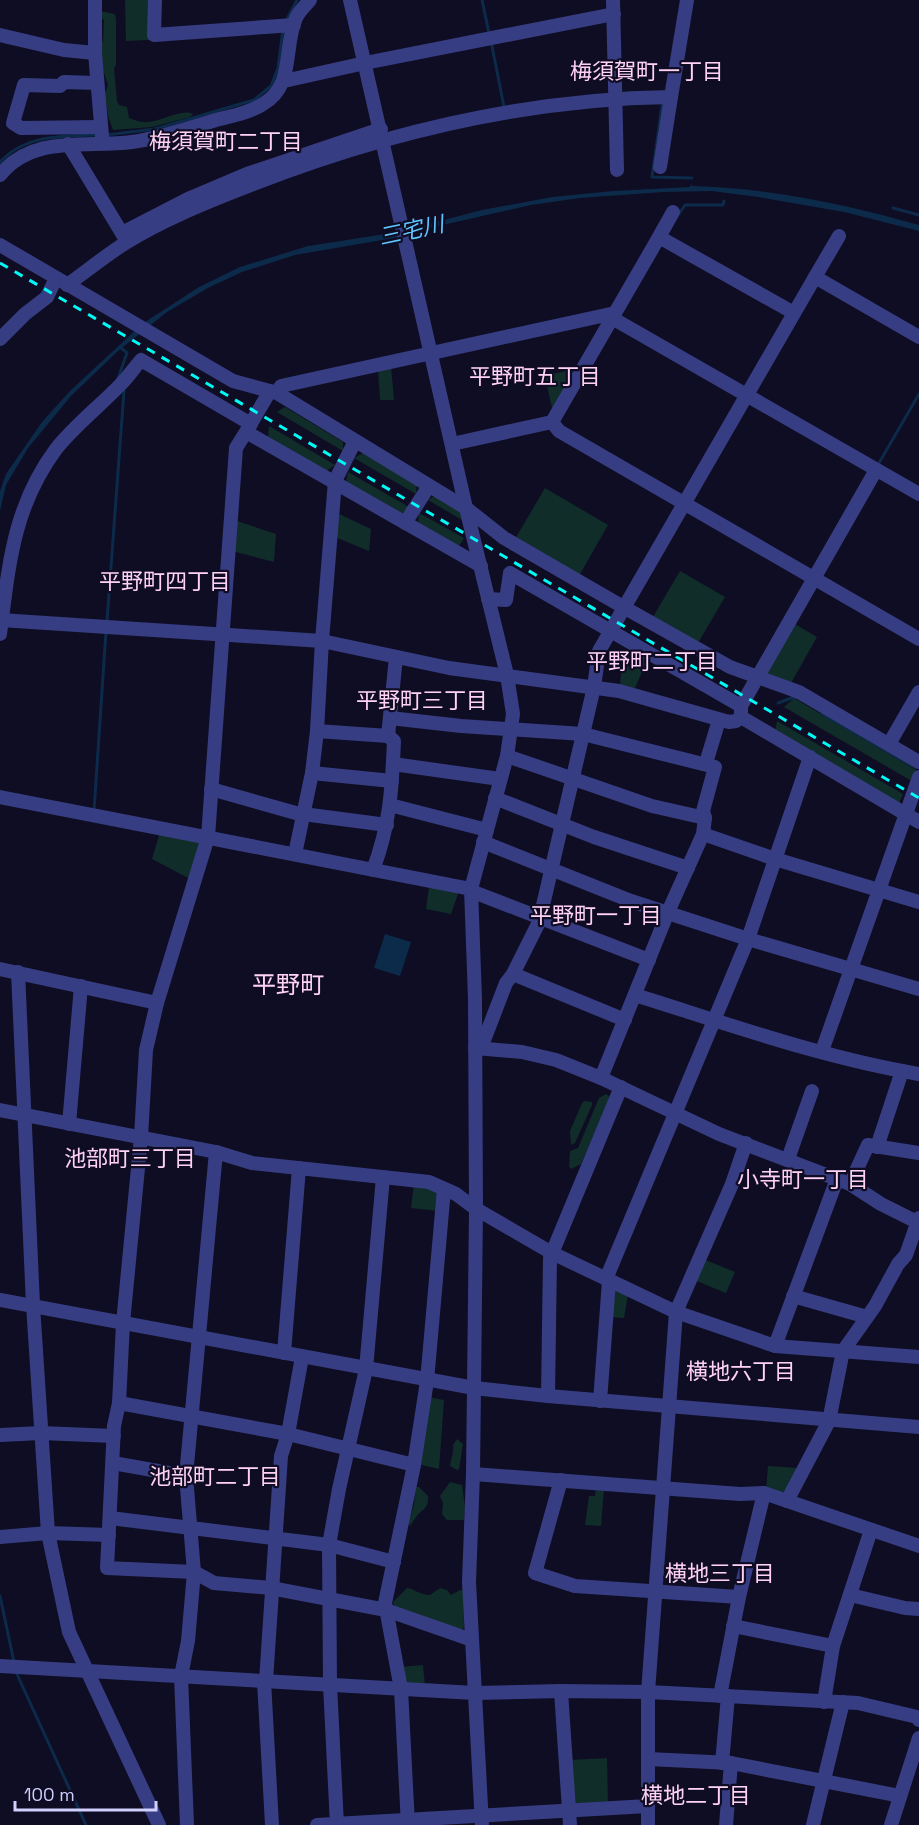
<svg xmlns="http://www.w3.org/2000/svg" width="919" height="1825" viewBox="0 0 919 1825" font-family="'Space Grotesk','Noto Sans JP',sans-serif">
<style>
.green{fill:#102d29}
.water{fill:#0c2a49}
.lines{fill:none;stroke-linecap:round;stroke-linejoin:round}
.stream{stroke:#0c2a49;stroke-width:3}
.minor{stroke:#373d83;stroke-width:14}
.rail{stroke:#00fbf7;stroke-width:3;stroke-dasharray:9 8;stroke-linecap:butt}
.labels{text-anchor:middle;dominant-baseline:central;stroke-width:4.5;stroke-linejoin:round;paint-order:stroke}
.neighbourhood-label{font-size:22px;fill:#ffd2f4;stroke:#0f0d23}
.water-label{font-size:22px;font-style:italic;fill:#5ec6ff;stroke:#0f0d23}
.quarter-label{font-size:24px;fill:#ffd2f4;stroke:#0f0d23}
</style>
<rect width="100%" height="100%" fill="#0f0d23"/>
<g class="green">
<polygon points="125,0 149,0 149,40 126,41"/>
<path d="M100 11 115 14 116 20V65L114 68 117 101 119 105 127 107 129 118C135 120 141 123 147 122 161 122 181 108 193 114L190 117 152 127 113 130 108 116 105 94 108 85 102 66 101 46 103 40 104 20 100 17Z"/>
<polygon points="391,366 394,400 380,400 378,369"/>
<polygon points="578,368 553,413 545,376"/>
<polygon points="285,407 343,442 343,451 277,412"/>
<polygon points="269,426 335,465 326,471 268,438"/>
<polygon points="363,453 417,485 416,494 354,458"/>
<polygon points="348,472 409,507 400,515 346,482"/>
<polygon points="545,488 608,525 579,576 515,539"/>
<polygon points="436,495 460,509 462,520 428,500"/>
<polygon points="337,513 371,529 369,551 335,537"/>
<polygon points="419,513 464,538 458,548 418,525"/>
<polygon points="234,520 276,534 274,562 232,551"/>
<polygon points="680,571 725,597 698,643 653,617"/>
<polygon points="793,623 817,637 791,683 768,675 767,668"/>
<polygon points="631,646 648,657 634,691 620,687 621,673"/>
<polygon points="794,698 916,770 910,780 784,707"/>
<polygon points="777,721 903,794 899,803 775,731"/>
<polygon points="160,832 200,839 190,879 152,859"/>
<polygon points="429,887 459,891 451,914 426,909"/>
<polygon points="606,1094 609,1096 608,1103 581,1164 571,1169 569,1167 570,1151 578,1148 599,1098"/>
<polygon points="585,1101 592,1102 592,1105 575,1143 571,1145 570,1131 582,1103"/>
<polygon points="414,1183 438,1189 439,1211 411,1208"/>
<polygon points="703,1259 735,1272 726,1293 694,1280"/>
<polygon points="614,1287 628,1295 624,1318 609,1317"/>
<polygon points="428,1397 444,1400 439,1469 417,1464"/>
<path d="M457 1439 463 1444 459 1469 457 1470 450 1466C451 1458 454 1453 453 1445Z"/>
<polygon points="768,1466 798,1468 786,1496 766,1490"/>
<polygon points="450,1482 462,1485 465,1507 464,1520 447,1520 442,1514 443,1503 440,1496"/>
<path d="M416 1487H419L428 1496C429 1509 423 1508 416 1517 414 1520 412 1523 410 1526L408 1523 414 1505Z"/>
<polygon points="596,1487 604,1488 601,1526 585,1525 589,1496 595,1496"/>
<path d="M407 1588C416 1589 419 1595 430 1595L440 1588 447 1590 451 1595 460 1590H463L464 1626 463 1630 395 1609 393 1602Z"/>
<polygon points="423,1665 425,1686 406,1684 400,1667"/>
<polygon points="607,1758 608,1806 574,1808 569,1760"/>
</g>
<g class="water">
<path d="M691 184 692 186C769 188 845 204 919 225V231L844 212 758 197 712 191 664 192 580 198 531 205 425 229 400 237 295 255 242 272 208 288 167 312 118 351 71 396 28 448 6 485 0 511V491L6 474 42 422 70 391 142 324 199 287 240 267 308 246 398 232 482 210 552 197 613 191 690 187Z"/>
<polygon points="385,934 411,942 400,976 374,968"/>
</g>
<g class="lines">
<g class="stream">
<polyline points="482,0 489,33"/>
<polyline points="285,23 297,0"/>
<polyline points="491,41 504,107"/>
<polyline points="662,105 652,177 692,178"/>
<polyline points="106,135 155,129 254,100 271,86 278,68 283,29"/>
<path d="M0 162C26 134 64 136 99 135"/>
<polyline points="893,208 919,215"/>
<polyline points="679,214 685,205 723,205 724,201"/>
<polyline points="117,381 127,353 120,347"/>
<polyline points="879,463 919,394"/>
<polyline points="107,621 124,391"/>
<polyline points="778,703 794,697 796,698"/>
<polyline points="822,714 916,768"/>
<polyline points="94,811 106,631"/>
<polyline points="0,1596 14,1662"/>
<polyline points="16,1672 86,1825"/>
</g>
<g class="minor">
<polyline points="95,0 95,53 102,136"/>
<polyline points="155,0 154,35 294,25"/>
<polyline points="350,0 466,508 507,675 513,714 507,756 471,889 475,999 476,1209 473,1474 469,1582 482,1825"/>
<polyline points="613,0 617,170"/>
<polyline points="0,35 64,50 95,53"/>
<polyline points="284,81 365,63 614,14"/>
<polyline points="97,83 64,82 60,86 24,85 13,123 21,128 101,127"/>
<polyline points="68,144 126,240"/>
<polyline points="660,167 671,97"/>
<path d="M0 175C33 134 87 148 132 142 161 138 188 128 216 120 232 116 249 113 263 104 295 86 283 47 296 18 299 11 305 6 310 0"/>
<polyline points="122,233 188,199 247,174 381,129"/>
<polyline points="659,237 673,212"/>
<polyline points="0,245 233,381 277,393 466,508 504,538 625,608 730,667 799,692 919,762"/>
<polyline points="815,277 839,236"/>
<path d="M67 285C87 271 106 255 127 242 161 221 200 205 238 190 375 135 523 99 671 97L687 0"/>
<polyline points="612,318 919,494"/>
<polyline points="0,339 25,314 47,297 56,278"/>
<polyline points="277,393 281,386 615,313"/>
<polyline points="552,422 559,431 919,639"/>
<polyline points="247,430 270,391"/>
<polyline points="452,444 552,422 659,237 794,313"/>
<polyline points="405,523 429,486"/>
<polyline points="488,599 506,600 510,573 741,706"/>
<polyline points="0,620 322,641 449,668 619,691 729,722 736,721 741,717"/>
<path d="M0 634C9 565 13 507 56 449 75 425 100 406 121 384 128 377 134 368 141 360L251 424"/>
<polyline points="741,715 741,706 876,470"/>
<polyline points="741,717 919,822"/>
<polyline points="390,718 461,726 583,734 715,767 703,811 705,818 703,834 668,912 601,1078"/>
<polyline points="317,731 388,736 396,657"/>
<polyline points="889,744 919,692"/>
<polyline points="507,756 652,806 705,818"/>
<polyline points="706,763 719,720"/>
<polyline points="393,764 500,779"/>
<polyline points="312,773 392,781"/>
<polyline points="211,789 303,815"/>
<polyline points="0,797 471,889"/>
<polyline points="495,798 594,837 688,868"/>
<polyline points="390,805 487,830"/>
<polyline points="303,814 387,825"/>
<polyline points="703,834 775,859 919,902"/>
<polyline points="483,842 631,901 748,939 919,989"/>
<polyline points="295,854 312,773 317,731 322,641 335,481 355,441"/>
<path d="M373 870C390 825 392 789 394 741L388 736"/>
<polyline points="471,891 649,960"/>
<polyline points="540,918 594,687 599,651 815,277 919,337"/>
<polyline points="0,969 157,1003"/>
<polyline points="18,972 33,1305 48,1533 69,1632 159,1825"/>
<polyline points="513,974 625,1020"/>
<path d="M635 995C728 1024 823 1058 919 1074"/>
<polyline points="475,1048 522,1052 556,1060 601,1078 719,1134 850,1184 881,1204 917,1222"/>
<polyline points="481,1048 506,983 513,974 541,918"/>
<polyline points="822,1051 919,777"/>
<polyline points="0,1110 216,1152 252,1163 429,1182 456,1194 476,1209 552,1253 676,1312 775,1346 919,1357"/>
<polyline points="69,1124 81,986"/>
<polyline points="877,1147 902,1071"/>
<polyline points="788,1159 812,1091"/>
<polyline points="850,1184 868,1145 919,1153"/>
<polyline points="606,1279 748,939 810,757"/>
<polyline points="793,1296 867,1317"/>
<polyline points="0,1300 474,1388 548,1396 919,1427"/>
<polyline points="775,1346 837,1179"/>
<polyline points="284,1353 299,1168"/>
<polyline points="548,1396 550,1258 621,1087"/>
<polyline points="600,1401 609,1281"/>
<polyline points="119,1403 288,1434 414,1465"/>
<polyline points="0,1435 41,1433 114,1436"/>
<polyline points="113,1463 186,1476"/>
<polyline points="473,1474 740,1494 764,1493 919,1546"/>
<polyline points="561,1480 535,1573 575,1586 739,1597"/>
<polyline points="787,1501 829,1421 843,1351 875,1306 898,1264 906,1255 919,1218"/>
<polyline points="110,1518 329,1545 394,1562"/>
<polyline points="0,1537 48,1533 109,1535"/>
<polyline points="850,1595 905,1608 919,1609"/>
<polyline points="733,1626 833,1646"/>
<polyline points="472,1640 386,1610 271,1588 214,1583 194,1572 107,1568 114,1426 119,1403 123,1323 141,1137 146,1050 157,1003 208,837 236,448 246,432 481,566"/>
<polyline points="0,1666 475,1693 561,1691 648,1692 858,1703 917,1717 919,1720"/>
<polyline points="264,1681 272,1825"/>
<polyline points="266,1681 281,1456 288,1434 302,1357"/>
<polyline points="561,1691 570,1825"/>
<polyline points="720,1696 739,1597 764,1493"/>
<polyline points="824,1702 833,1646 871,1530"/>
<polyline points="648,1759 731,1763 900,1796"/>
<polyline points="722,1763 728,1696"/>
<polyline points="187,1825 181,1676 188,1641 194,1572 186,1476 216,1152"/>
<polyline points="317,1825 648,1806"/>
<polyline points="337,1825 330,1685 329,1545 339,1489 366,1369 383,1177"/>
<polyline points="408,1825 401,1689 385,1603 414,1465 427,1381 444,1189"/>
<polyline points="648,1825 648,1692 676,1312 732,1184 746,1143"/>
<polyline points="726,1825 731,1763"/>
<polyline points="813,1825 843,1702"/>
<polyline points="891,1825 919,1738"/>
</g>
<polyline class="rail" points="0,263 919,798"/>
</g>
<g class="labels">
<g class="neighbourhood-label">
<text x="647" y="71">梅須賀町一丁目</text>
<text x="226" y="141">梅須賀町二丁目</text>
<text x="535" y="376">平野町五丁目</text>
<text x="165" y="581">平野町四丁目</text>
<text x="652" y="661">平野町二丁目</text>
<text x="422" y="700">平野町三丁目</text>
<text x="596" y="915">平野町一丁目</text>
<text x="130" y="1158">池部町三丁目</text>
<text x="803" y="1179">小寺町一丁目</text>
<text x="741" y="1371">横地六丁目</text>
<text x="215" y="1476">池部町二丁目</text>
<text x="720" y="1573">横地三丁目</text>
<text x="696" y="1795">横地二丁目</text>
</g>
<g class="water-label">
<text transform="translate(411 230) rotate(-12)">三宅川</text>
</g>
<g class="quarter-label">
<text x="288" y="984">平野町</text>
</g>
</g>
<path d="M15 1801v9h141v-9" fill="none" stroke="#d0d0ff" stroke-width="3"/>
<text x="24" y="1801" font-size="18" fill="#d0d0ff" stroke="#0f0d23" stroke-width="4.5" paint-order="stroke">100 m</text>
</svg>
